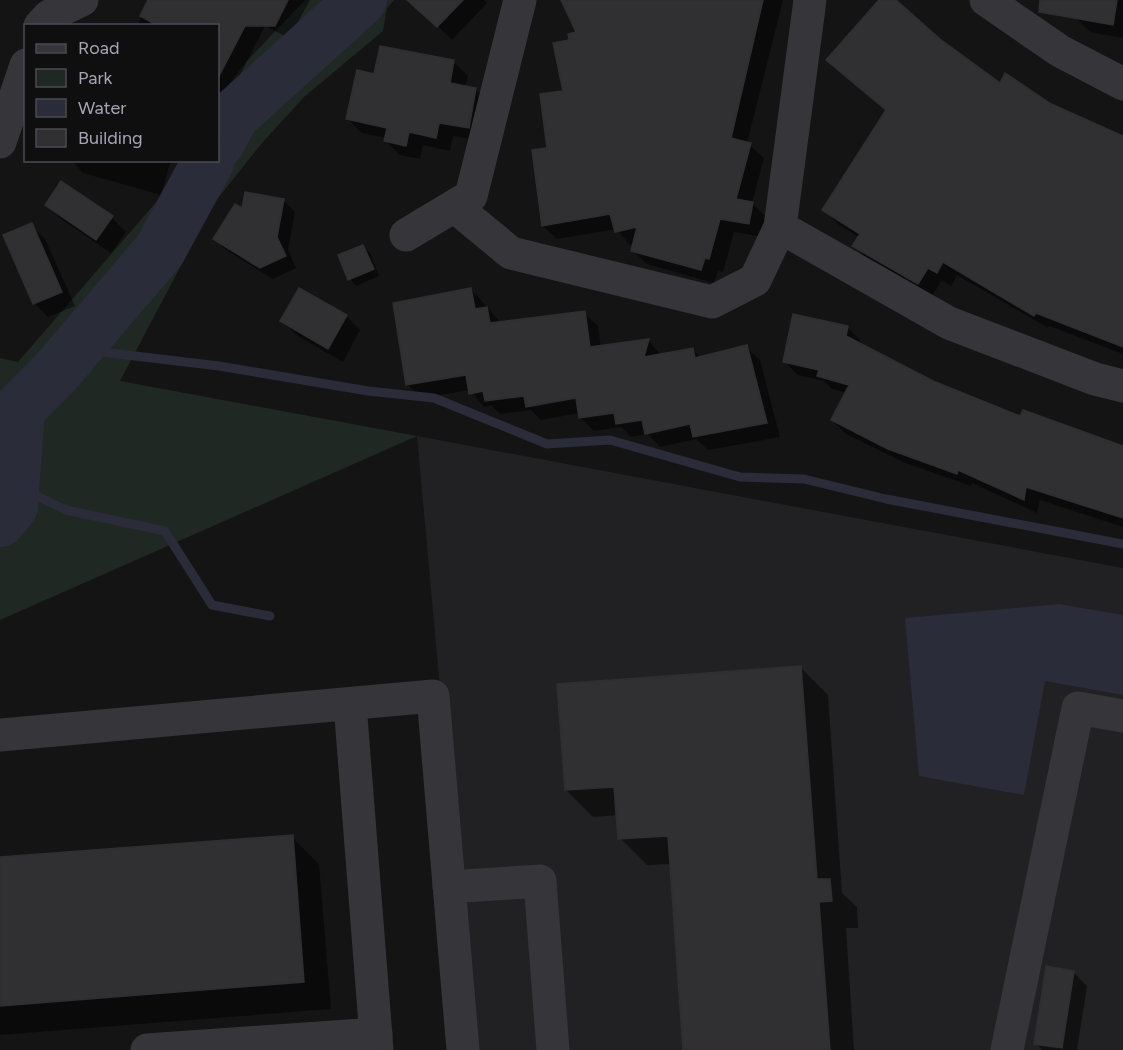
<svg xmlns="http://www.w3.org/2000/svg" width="1123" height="1050" viewBox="0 0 1123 1050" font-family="Figtree,sans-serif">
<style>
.built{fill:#212022}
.green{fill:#202824}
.water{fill:#2a2c39}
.shadow{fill:#0007}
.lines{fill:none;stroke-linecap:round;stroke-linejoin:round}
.stream{stroke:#2a2c39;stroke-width:9}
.river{stroke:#2a2c39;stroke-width:52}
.building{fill:#302f31;stroke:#2f2e31;stroke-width:1.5}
.minor{stroke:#36353a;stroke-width:33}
</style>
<rect width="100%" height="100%" fill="#141415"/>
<polygon class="built" points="417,436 1123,568 1123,1050 473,1050"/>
<polygon class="green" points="305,0 394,0 387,8 383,31 304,97 262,143 214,203 120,381 417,436 0,620 0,358 18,362 158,200 181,161 218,160 218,100 244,64"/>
<polygon class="water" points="1059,604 1123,615 1123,695 1045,681 1024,795 919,776 905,618"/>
<g class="shadow">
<polygon points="310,0 289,38 265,26 240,75 218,106 218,26 137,26 150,1"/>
<polygon points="411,0 484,0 487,3 452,40"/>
<polygon points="563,0 783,0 747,143 764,158 752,203 766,217 763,237 734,232 723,272 718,271 714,283 647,264 633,251 634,244 630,245 616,229 557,239 543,226 571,41 578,33"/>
<polygon points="881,0 893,0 939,40 1000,85 1050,105 1123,141 1123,354 1049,326 1048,328 957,275 951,286 942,280 932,296 868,260 854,246 860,238 838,224 824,210 887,112 828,60"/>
<polygon points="1072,0 1123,0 1123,38 1090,32 1076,18"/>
<polygon points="454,62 468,76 465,87 475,89 489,103 482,141 453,136 450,151 423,145 420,159 400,155 386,141 387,138 362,133 348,119 375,75"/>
<polygon points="71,160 171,160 161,195 83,173"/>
<polygon points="62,183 112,218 126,232 111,253 61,219 47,205"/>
<polygon points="283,200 295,212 288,250 296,268 273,279 226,250 215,239 244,211"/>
<polygon points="31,225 45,239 75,306 48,317 34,303 5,236"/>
<polygon points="363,247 370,253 379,276 356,286 350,279"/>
<polygon points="471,289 500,322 584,313 598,326 601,347 648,340 661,355 692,349 701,358 746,347 760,360 780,437 708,450 696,439 660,447 648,434 631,437 621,427 594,431 581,418 580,413 541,420 531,410 500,414 491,405 484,407 470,390 421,398 408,385 395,304"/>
<polygon points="346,316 360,330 343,362 296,335 282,321"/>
<polygon points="847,327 861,341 860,345 933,383 1021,418 1123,448 1123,527 1040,500 1037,513 972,483 971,486 903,462 846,434 832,420 846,393 832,389 824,381 798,375 784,361"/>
<polygon points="801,668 828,695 842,893 857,907 858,928 846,928 854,1050 685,1050 671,864 647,865 620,838 618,815 593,817 566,790"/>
<polygon points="292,837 319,864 331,1009 0,1035 0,859"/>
<polygon points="1073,972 1087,986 1077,1050 1042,1050 1036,1043"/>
</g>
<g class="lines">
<g class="stream">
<polyline points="76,349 219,366 368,391 434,398 547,444 610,440 740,477 804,479 886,499 1123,544"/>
<polyline points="14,485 66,510 165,531 212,605 270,616"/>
</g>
<g class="river">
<polyline points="218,144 233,116 361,0"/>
<polyline points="0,521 12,506 19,409 55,373 160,250 209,160"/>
</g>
</g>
<g class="building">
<polygon points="148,0 288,0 275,26 245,26 218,78 218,26 158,26 140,16"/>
<polygon points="407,0 463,0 437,27"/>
<polygon points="561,0 763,0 731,138 751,143 736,199 753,202 749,224 720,219 709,259 705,258 701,270 631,251 637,227 615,232 610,214 542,226 532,150 547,148 540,94 563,91 553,43 569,40 568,34 576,32"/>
<polygon points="879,0 896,0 940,39 1000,83 1005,73 1051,104 1123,136 1123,347 1036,313 1034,316 943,262 937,273 928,268 918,284 852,246 860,234 822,210 886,110 826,60"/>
<polygon points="1040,0 1117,0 1113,25 1039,12"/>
<polygon points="380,46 454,60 450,83 476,88 469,128 439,123 436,138 409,132 406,146 384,141 387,128 346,119 357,70 374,74"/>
<polygon points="61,181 113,216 96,240 45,205"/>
<polygon points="245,192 284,199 277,237 286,256 260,268 213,239 235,204 242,208"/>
<polygon points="32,223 62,292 33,304 3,235"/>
<polygon points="363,245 374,269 348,280 338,255"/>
<polygon points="299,288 347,315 328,349 280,321"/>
<polygon points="471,288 475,309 487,307 490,323 585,311 590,347 649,339 644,357 693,348 695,358 747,345 767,423 693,437 690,424 645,434 642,420 616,424 614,413 579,418 576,398 526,407 524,396 485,401 483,391 469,394 466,375 406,385 393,303"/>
<polygon points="793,314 848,326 846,336 933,381 1020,416 1023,410 1123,446 1123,518 1026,487 1024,500 958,470 957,474 888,449 831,420 849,385 817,376 819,370 783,362"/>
<polygon points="801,666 817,879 830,879 832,901 819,902 830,1050 683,1050 668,836 618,839 614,787 565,790 557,684"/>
<polygon points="293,835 304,982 0,1006 0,857"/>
<polygon points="1046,966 1074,971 1062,1048 1034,1044"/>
</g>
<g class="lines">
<g class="minor">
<polyline points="986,0 1060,51 1123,84"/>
<polyline points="40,26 49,16 82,0"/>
<polyline points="0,142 26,65"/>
<polyline points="454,206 511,253 712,302 755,280 780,227 810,0"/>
<polyline points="780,227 949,323 1095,379 1123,386"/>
<polyline points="406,235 471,196 520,0"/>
<polyline points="350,704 377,1050"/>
<polyline points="0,735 433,696 463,1050"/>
<polyline points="449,887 540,881 553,1050"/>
<polyline points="147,1050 376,1034"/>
<polyline points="1007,1050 1078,708 1123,716"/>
</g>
</g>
<rect x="24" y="24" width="195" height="138" fill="#0f0f10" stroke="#4c4b52" stroke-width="1.5"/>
<rect x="36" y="44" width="30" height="9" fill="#36353a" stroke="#4c4b52" stroke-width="1.5"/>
<text x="78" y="54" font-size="18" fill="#a7a5b5">Road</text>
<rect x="36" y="69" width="30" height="18" fill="#202824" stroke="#4c4b52" stroke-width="1.5"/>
<text x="78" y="84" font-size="18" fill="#a7a5b5">Park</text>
<rect x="36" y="99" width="30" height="18" fill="#2a2c39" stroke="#4c4b52" stroke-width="1.5"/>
<text x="78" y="114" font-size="18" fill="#a7a5b5">Water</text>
<rect x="36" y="129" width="30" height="18" fill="#302f31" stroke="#4c4b52" stroke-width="1.5"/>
<text x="78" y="144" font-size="18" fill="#a7a5b5">Building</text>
</svg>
